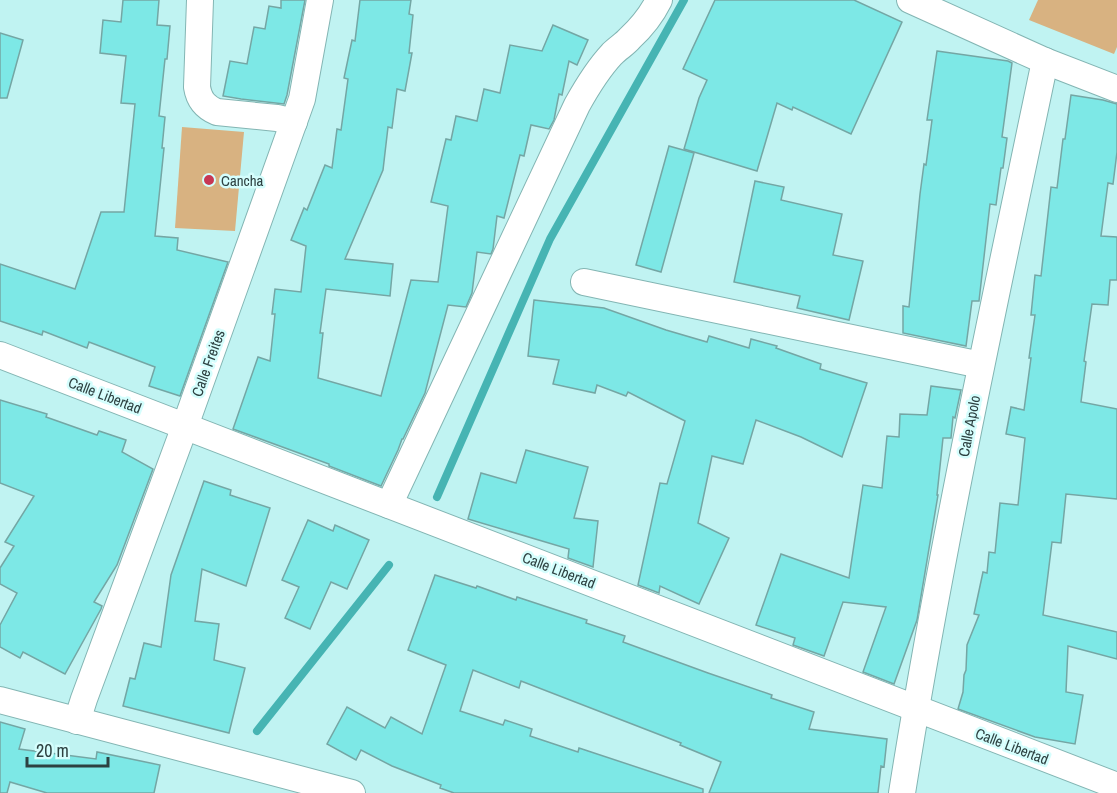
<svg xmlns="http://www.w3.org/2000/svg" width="1117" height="793" viewBox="0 0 1117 793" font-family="'Archivo Narrow',sans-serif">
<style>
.pitch{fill:#d8b281}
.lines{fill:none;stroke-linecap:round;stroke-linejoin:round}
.stream{stroke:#46b4b3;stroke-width:8}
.building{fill:#7de8e6;stroke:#74a6a4;stroke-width:1.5}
.minor-casing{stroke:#83b5b3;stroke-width:28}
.minor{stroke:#fff;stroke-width:26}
.poi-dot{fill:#c73754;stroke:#d5fefd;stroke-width:2}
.labels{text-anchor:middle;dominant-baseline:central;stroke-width:5;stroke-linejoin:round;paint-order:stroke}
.poi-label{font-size:15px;fill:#2d4141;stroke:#d5fefd;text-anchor:start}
.street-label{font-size:15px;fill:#2d4141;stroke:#d5fefd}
</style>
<rect width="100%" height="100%" fill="#c0f3f2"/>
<g class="pitch">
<polygon points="1038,0 1117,0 1117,47 1114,54 1029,20"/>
<polygon points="182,127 244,132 235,231 175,228"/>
</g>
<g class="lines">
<g class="stream">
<polyline points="437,497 550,239 684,0"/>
<polyline points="257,731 389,565"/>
</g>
</g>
<g class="building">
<polygon points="123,0 159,0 157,25 170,26 167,59 165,59 159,116 165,117 162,148 164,148 155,236 178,238 177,250 228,262 180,396 149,386 155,367 89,342 87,348 43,331 42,335 0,321 0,264 75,289 101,212 124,212 135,104 121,103 126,56 100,53 103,20 121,22"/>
<polygon points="281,0 305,0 287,95 284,104 241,99 223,96 230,61 247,64 254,27 265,29 269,6 281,8"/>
<polygon points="360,0 411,0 409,14 413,15 409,53 412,53 405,91 397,89 392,128 388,127 383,170 345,259 393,264 390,296 326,289 320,333 323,333 318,378 381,396 411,280 438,282 448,206 431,202 446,139 451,140 456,116 477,121 484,89 500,93 510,45 542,51 553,25 588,40 577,65 569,61 562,95 559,94 554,120 549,129 531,125 524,156 520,155 504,218 497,216 493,249 491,254 477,252 472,293 466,307 448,305 425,393 403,439 402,439 398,450 381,486 329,466 329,464 233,429 258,357 270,361 275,314 272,314 275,289 301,292 306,246 291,240 304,208 307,210 325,165 332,168 337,129 341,130 348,79 344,78 352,40 355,41"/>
<polygon points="715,0 854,0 902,22 851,134 793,107 792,110 777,103 757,171 684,149 699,98 707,80 683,69"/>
<polygon points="0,33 23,40 7,98 0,98"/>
<polygon points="937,51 1008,61 1012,63 1002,137 1007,138 1003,168 1001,168 996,205 990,204 979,301 972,301 966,346 903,333 903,306 909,307 920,194 924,164 926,165 932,120 927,120"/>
<polygon points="1071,95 1103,100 1117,104 1117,152 1113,184 1108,183 1101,236 1117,237 1117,280 1110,280 1108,305 1092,304 1084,361 1086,362 1081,402 1117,409 1117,499 1066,494 1061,543 1052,542 1043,615 1117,632 1117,659 1068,646 1066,692 1083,695 1075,744 1035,737 958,709 963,692 964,675 966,670 967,645 979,615 974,614 983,572 987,573 989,552 995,553 1000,503 1018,505 1025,438 1006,434 1011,407 1024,410 1031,358 1029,358 1035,315 1031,315 1035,275 1041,276 1051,187 1057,188 1063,139 1065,139"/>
<polygon points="669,146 694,153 661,272 636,265"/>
<polygon points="755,181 784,187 781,200 842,214 833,255 863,261 849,320 797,308 800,296 734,282"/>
<polygon points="534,300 604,308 666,330 707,342 709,336 749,348 751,339 777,346 776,348 821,364 820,369 867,383 842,457 801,437 756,420 743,464 712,456 698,523 729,538 699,604 660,586 659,593 638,585 660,483 667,484 685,421 628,392 626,396 597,385 595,393 553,384 559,360 528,356"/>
<polygon points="931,386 961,390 955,418 953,417 951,438 943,438 937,495 938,495 917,620 894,684 863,672 886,607 843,602 824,656 793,645 795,638 756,625 781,554 849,578 863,485 882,488 887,436 899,437 900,414 927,415"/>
<polygon points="0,400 47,414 46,417 97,435 99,431 126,440 122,452 153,469 117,565 94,602 102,606 101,609 65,674 23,652 20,658 0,647 0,625 17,593 0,584 0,568 14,546 5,542 34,496 0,483"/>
<polygon points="526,450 588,467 574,518 598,521 593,567 568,558 569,549 468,519 481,473 516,483"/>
<polygon points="204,481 231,490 230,495 270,508 246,586 202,569 195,621 219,624 214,660 245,668 229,733 123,706 130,678 135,679 144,643 161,647 171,575"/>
<polygon points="308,520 333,531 335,525 369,540 347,589 331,582 310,629 285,618 299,587 282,580"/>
<polygon points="435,575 476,588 477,586 516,600 517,597 587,620 586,623 625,636 623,642 708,673 772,695 771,698 814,712 809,729 887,739 884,767 881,766 878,793 709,793 721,762 680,745 681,743 521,681 519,688 473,670 460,711 503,725 505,720 532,729 530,736 578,752 579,748 703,789 703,793 454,793 440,788 441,785 392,766 361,750 356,760 327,744 347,707 385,728 391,717 422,734 446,665 408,650"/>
<polygon points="0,722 25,729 19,749 96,759 97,752 160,765 154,793 47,793 10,782 7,793 0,793"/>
</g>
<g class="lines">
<defs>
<g id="minor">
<path d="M200 0 197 87C199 100 205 107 217 112L277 118 294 122"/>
<polyline points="910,0 1045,61 1117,89"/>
<polyline points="584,282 981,365"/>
<polyline points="0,355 1117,786"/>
<path d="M389 505 577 105C587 87 598 69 612 54 618 48 625 44 630 38 642 27 652 14 659 0"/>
<polyline points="0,700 352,793"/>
<polyline points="77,721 84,699 185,426 302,99 320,0"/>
<path d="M902 793C941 548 994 304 1045 61"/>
</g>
</defs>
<use href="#minor" class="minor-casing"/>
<use href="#minor" class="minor"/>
</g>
<circle class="poi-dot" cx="209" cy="180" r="6"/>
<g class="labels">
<g class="poi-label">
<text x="221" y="180">Cancha</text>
</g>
<g class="street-label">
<text transform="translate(208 363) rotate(-70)">Calle Freites</text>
<text transform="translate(105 395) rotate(21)">Calle Libertad</text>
<text transform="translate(969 426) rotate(-79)">Calle Apolo</text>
<text transform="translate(559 570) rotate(21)">Calle Libertad</text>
<text transform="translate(1012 746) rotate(21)">Calle Libertad</text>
</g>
</g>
<path d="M27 757v9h81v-9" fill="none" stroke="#2d4141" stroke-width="3"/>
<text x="36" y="757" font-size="18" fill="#2d4141" stroke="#d5fefd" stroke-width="4.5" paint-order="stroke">20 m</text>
</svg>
